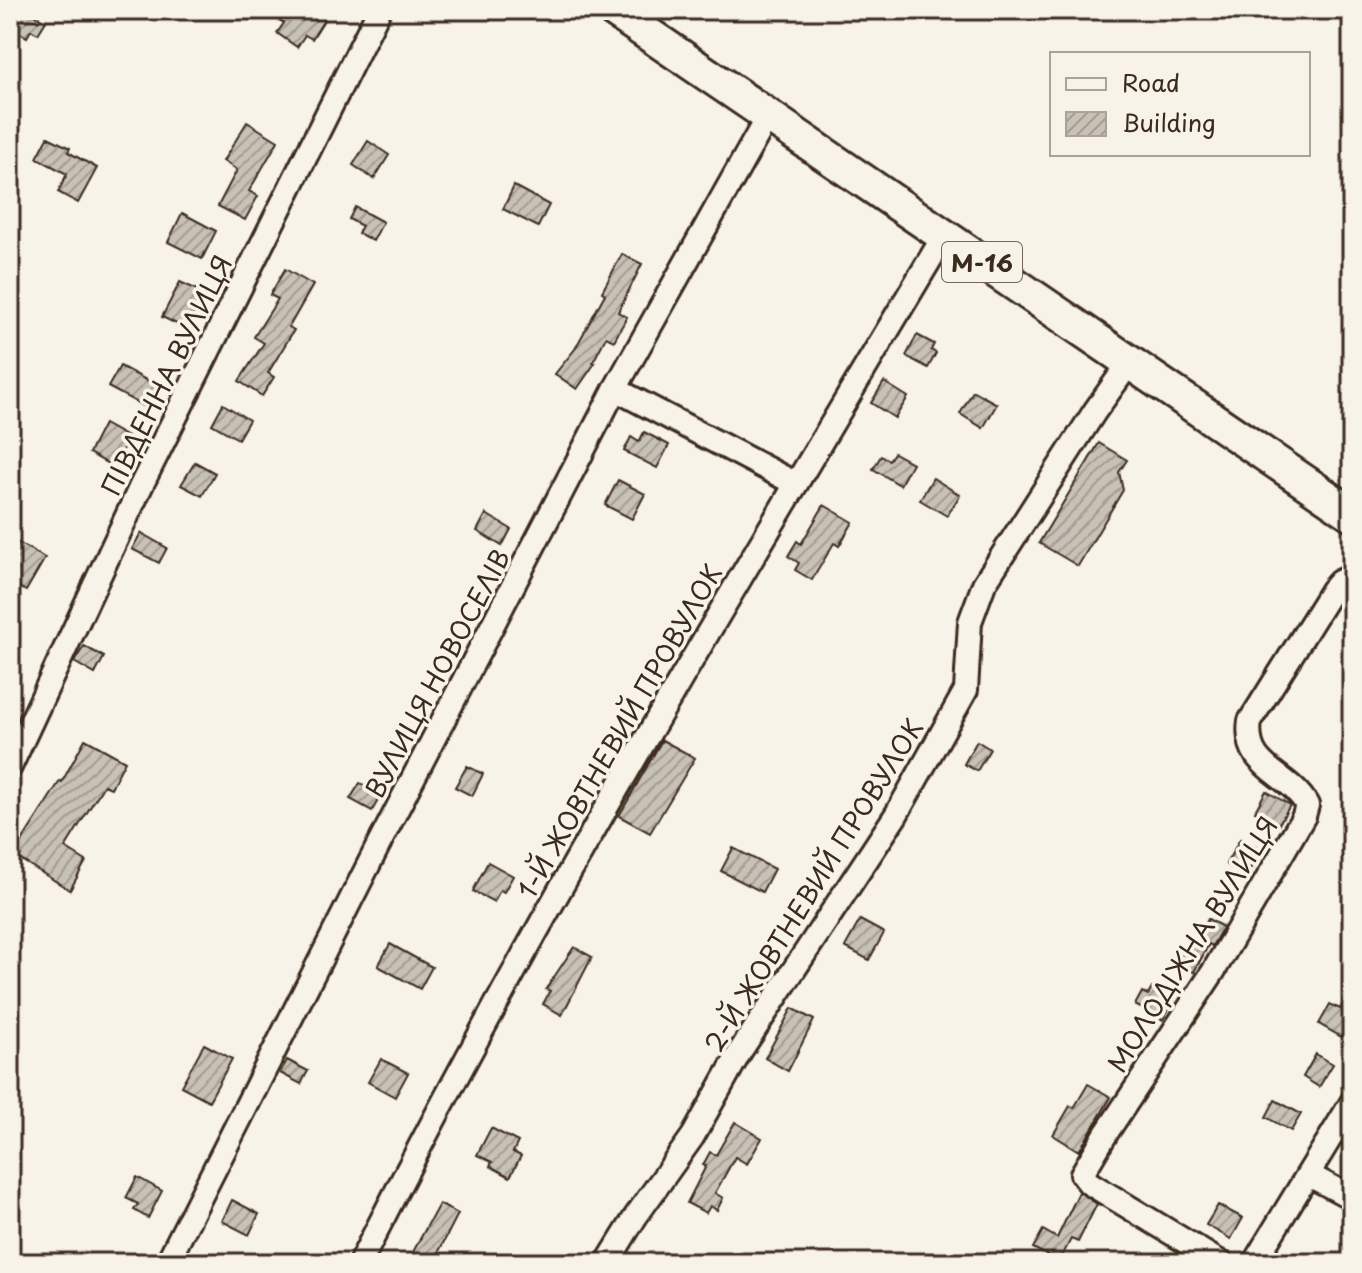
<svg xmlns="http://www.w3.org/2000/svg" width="1362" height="1273" viewBox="0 0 1362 1273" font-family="'Playpen Sans',sans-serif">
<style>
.building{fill:url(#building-hatch);stroke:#3b2a1e;stroke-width:2}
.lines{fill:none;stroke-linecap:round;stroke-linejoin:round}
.minor-casing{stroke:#3b2a1e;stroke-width:28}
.highway-casing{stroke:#3b2a1e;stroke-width:38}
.minor{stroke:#f7f3e8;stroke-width:22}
.highway{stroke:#f7f3e8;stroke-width:32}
.labels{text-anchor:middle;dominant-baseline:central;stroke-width:7;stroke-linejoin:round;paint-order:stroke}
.shield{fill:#f7f3e8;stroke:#73665b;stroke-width:2}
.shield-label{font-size:24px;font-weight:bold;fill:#3b2a1e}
.street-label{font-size:26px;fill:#3b2a1e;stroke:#f7f3e8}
</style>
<defs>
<pattern id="building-hatch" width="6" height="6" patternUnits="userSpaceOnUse" patternTransform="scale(2)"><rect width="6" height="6" fill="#c8c1b6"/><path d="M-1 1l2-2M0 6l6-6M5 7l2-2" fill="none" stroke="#a49d93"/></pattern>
</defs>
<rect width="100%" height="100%" fill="#f7f3e8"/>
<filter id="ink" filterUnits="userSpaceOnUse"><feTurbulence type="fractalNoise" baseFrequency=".0125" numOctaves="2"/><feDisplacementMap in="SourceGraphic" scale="16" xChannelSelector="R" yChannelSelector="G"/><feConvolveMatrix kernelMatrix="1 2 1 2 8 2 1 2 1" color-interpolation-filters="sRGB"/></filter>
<g filter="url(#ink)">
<g class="building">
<polygon points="18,10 26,10 46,21 38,34 31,30 27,37 10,27"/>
<polygon points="284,10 308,10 324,20 312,39 305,35 297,47 277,33 284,23 278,19"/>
<polygon points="247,122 278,141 249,191 258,196 245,220 218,206 237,170 223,161"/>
<polygon points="48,137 70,148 68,152 97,168 78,203 58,192 67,174 37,158"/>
<polygon points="368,141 389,155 374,179 353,165"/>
<polygon points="514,186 549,205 538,227 503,209"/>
<polygon points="355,207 383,222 373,241 358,233 362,226 349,219"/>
<polygon points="182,213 216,231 202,259 168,242"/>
<polygon points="622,254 642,264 618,312 627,317 614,341 606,337 593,362 595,363 577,389 555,374 575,349 605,294 602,292"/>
<polygon points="285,269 313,285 289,327 294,330 268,373 274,377 262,396 239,381 264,343 254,337 278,299 270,295"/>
<polygon points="180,282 204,293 187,329 162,317"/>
<polygon points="917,335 934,344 931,350 936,353 928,368 906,356"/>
<polygon points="120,366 159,387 147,408 108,387"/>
<polygon points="884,382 908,397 895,418 871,403"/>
<polygon points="973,391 997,404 983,428 960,414"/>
<polygon points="223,404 249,420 238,439 212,424"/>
<polygon points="104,424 129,438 114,467 89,453"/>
<polygon points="644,432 669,445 657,468 624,451 631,437 639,442"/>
<polygon points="1099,443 1127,460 1119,472 1123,490 1078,566 1039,543"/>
<polygon points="894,453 912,463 900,485 873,469 881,456 889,460"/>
<polygon points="195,462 215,473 202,496 181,485"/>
<polygon points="933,478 960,495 947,516 920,500"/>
<polygon points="618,480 645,494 632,519 605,505"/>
<polygon points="824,505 853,522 839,546 834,543 812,580 795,570 799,563 788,556 797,541 801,544"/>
<polygon points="486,514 511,529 502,546 477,531"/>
<polygon points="141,533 167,548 159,563 132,549"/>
<polygon points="10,538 45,558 26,591 10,582"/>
<polygon points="84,646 104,657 95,674 74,662"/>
<polygon points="85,739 125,761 111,788 104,785 65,848 86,861 70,890 13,855 60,781 62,782"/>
<polygon points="662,740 695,758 650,833 619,816"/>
<polygon points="977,741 990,749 977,771 964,764"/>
<polygon points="467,766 483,774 472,796 455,787"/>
<polygon points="360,783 381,795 372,811 350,799"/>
<polygon points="1266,791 1290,805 1279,824 1255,811"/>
<polygon points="1240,839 1261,850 1251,868 1245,865 1241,873 1226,864"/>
<polygon points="733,848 774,869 762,892 721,871"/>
<polygon points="488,862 513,876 504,892 500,890 494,902 473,891"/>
<polygon points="1208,919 1223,927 1212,946 1209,944 1194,972 1173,960 1181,945 1190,950"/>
<polygon points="860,920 884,933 869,960 845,947"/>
<polygon points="390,944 432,967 420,989 378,966"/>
<polygon points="574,947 592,957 562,1015 543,1004 550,991 546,989"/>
<polygon points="1352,987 1352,1043 1319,1024 1330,1004 1340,1009"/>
<polygon points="1152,988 1174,1000 1163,1020 1135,1005 1142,992 1148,995"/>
<polygon points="792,1008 814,1020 788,1071 765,1058"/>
<polygon points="204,1044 232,1059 209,1101 181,1086"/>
<polygon points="1316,1054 1333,1064 1319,1087 1303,1077"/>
<polygon points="381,1059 408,1073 395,1097 368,1082"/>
<polygon points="287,1060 308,1071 301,1084 280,1073"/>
<polygon points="1088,1084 1111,1097 1079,1151 1053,1135 1070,1106 1074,1108"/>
<polygon points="1275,1100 1301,1114 1291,1131 1266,1117"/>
<polygon points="735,1122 762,1138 747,1164 735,1157 715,1193 723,1198 717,1210 710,1206 706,1213 687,1203 706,1166 703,1165 710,1152 716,1155"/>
<polygon points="491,1128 518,1142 513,1152 521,1156 510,1177 490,1166 492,1162 477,1155"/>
<polygon points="137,1177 162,1191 148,1218 134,1210 138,1204 126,1198"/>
<polygon points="1079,1192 1097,1204 1078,1242 1071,1239 1059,1262 1033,1248 1043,1230 1057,1238"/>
<polygon points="232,1200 259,1214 249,1235 222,1221"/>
<polygon points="439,1204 458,1214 433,1263 407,1263"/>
<polygon points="1218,1205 1243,1218 1231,1239 1206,1225"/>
</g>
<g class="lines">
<defs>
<g id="minor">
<polyline points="615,389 796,484"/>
<polyline points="10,767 141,486 379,10"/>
<polyline points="1309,1175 1352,1198"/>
<polyline points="167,1263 379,844 615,389 768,116"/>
<path d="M360 1263C537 911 742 575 944 236"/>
<polyline points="607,1263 636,1216 693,1136 741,1050 896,815 966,690 970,622 984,584 1095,411 1130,362"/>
<path d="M1221 1263 1089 1183 1082 1174 1107 1132 1213 972 1304 816 1307 805C1288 771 1243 770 1250 721L1332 590 1339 582 1352 576"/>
<polyline points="1254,1263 1352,1102"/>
</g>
<polyline id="highway" points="613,10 1352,514"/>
</defs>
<use href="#minor" class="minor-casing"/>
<use href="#highway" class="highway-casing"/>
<use href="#minor" class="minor"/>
<use href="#highway" class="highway"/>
</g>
</g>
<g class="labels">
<rect class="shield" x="942" y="242" width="80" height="40" rx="6"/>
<g class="shield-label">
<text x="982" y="262">М-16</text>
</g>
<g class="street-label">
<text transform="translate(166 375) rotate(-64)">ПІВДЕННА ВУЛИЦЯ</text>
<text transform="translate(437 673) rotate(-62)">ВУЛИЦЯ НОВОСЕЛІВ</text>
<text transform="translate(619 731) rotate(-60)">1-Й ЖОВТНЕВИЙ ПРОВУЛОК</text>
<text transform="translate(813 885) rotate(-58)">2-Й ЖОВТНЕВИЙ ПРОВУЛОК</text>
<text transform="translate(1192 944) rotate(-58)">МОЛОДІЖНА ВУЛИЦЯ</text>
</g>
</g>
<rect width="1362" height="1273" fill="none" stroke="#f7f3e8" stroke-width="40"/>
<rect x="20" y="20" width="1322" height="1233" fill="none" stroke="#3b2a1e" stroke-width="3" filter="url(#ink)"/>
<rect x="1050" y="52" width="260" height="104" fill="#f7f3e8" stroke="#aca397" stroke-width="2"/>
<rect x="1066" y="78" width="40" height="12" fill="#f7f3e8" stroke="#aca397" stroke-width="2"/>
<text x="1122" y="92" font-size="24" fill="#3b2a1e">Road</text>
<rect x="1066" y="112" width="40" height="24" fill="url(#building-hatch)" stroke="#aca397" stroke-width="2"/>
<text x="1122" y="132" font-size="24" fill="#3b2a1e">Building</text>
</svg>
